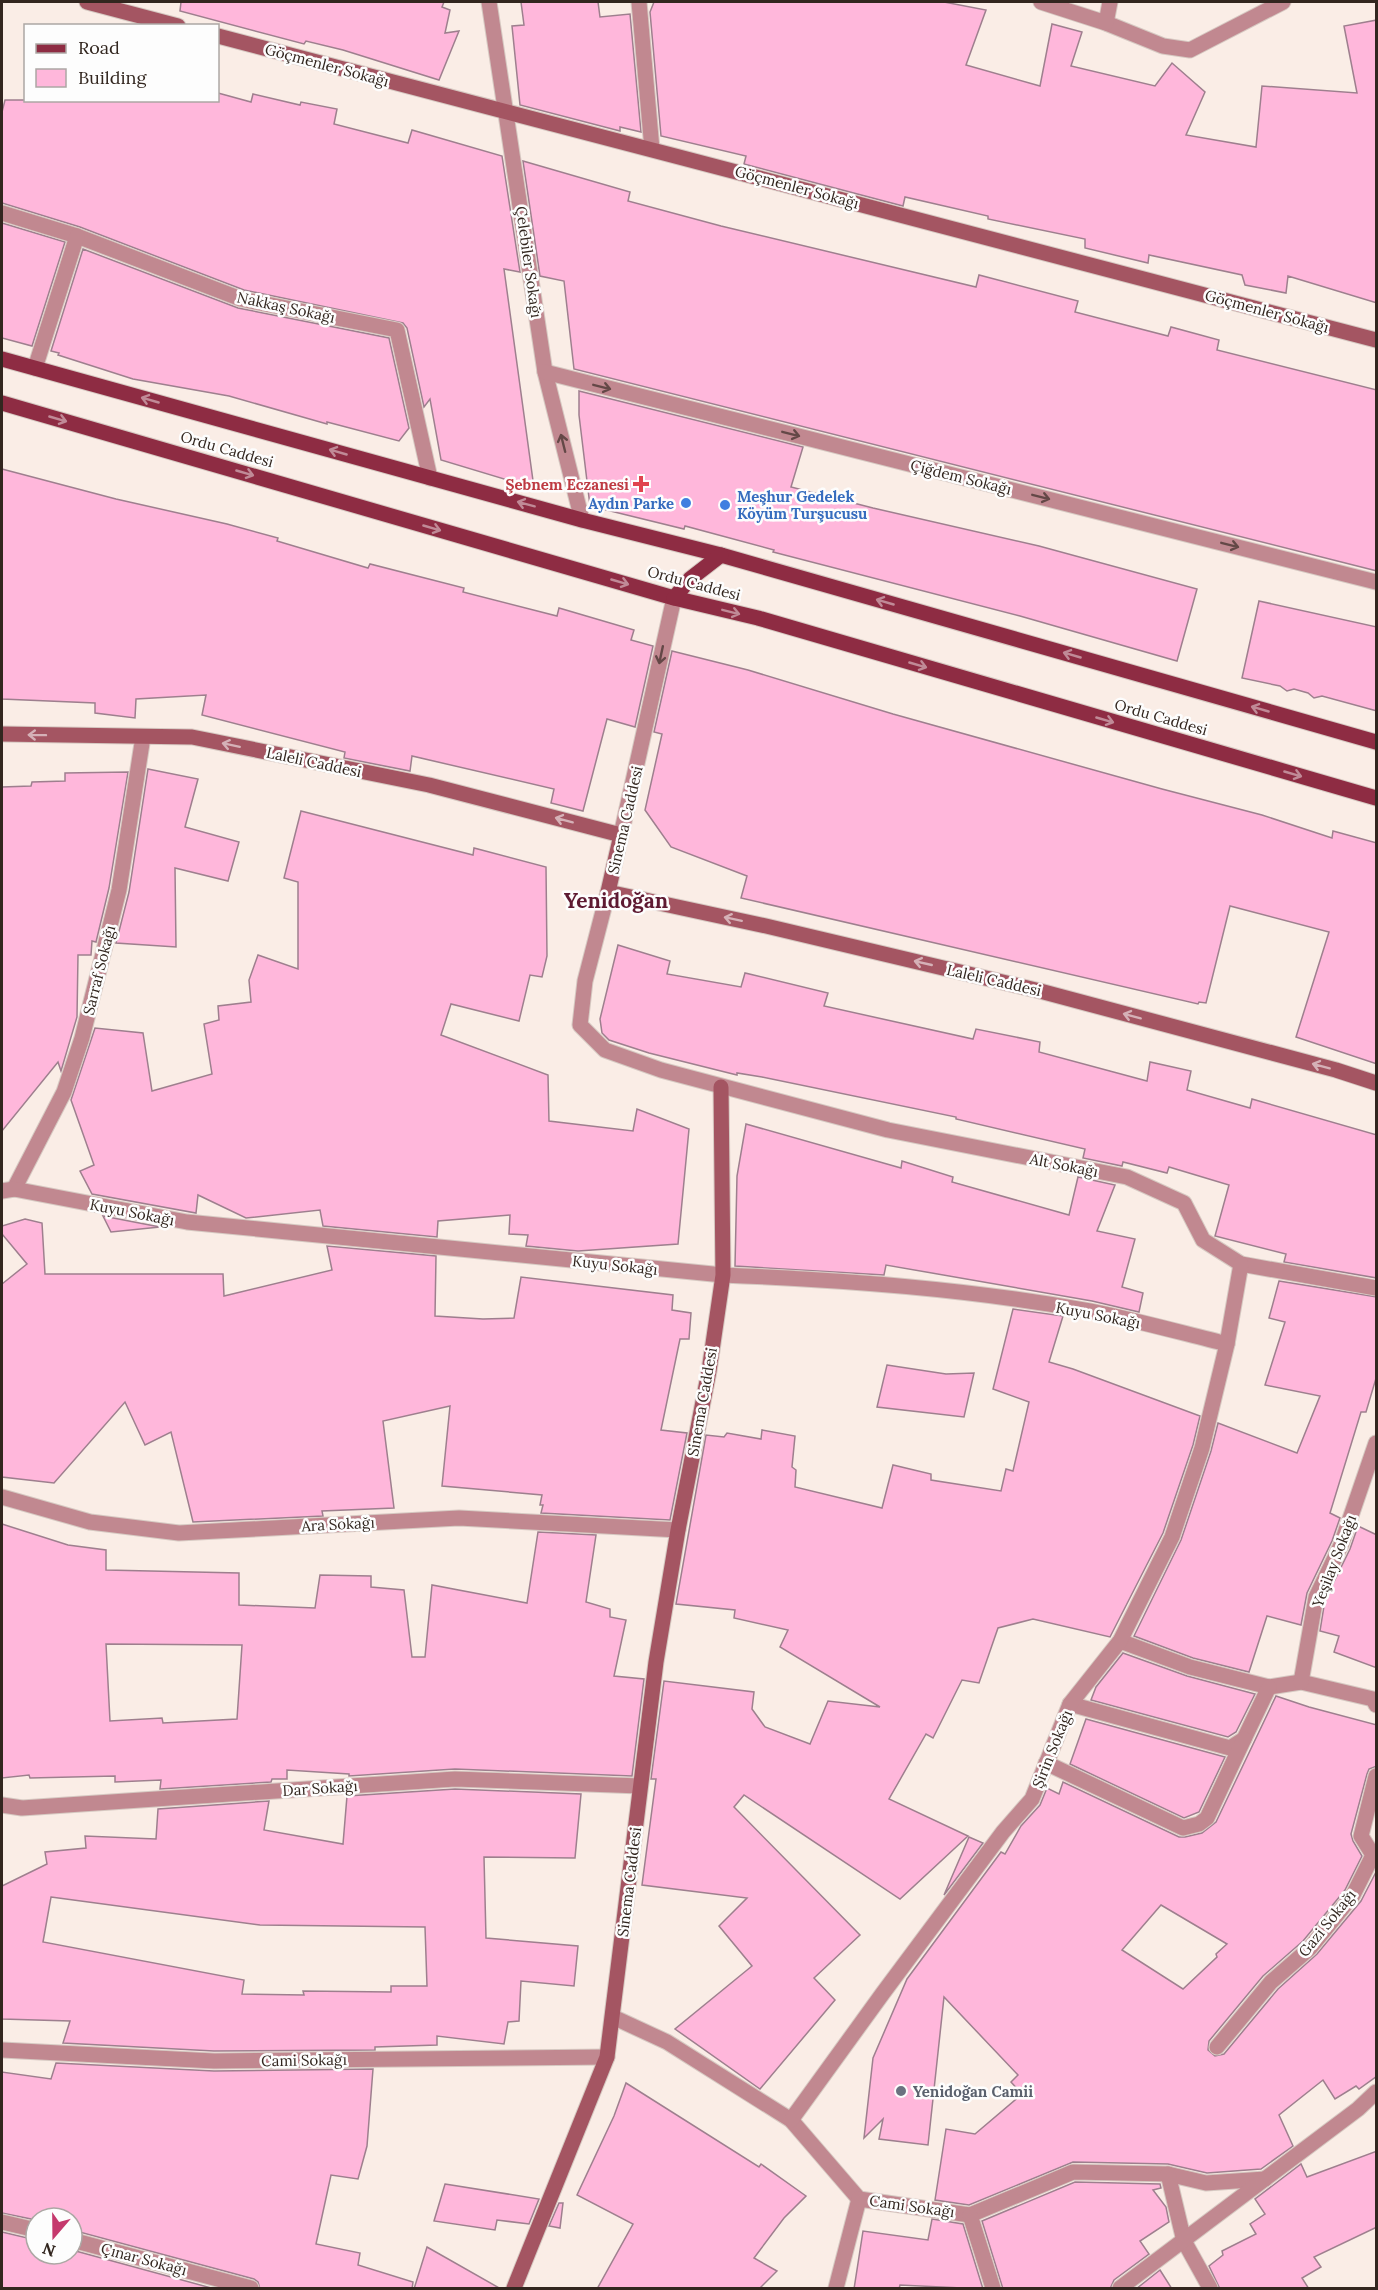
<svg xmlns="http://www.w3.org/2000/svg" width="1378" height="2290" viewBox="0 0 1378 2290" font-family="Lora,serif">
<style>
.building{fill:#ffb7db;stroke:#9e7f8e;stroke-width:1.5;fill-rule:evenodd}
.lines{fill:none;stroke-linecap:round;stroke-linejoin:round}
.street-casing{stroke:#d6c9c2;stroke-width:17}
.secondary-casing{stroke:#d6c9c2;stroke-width:17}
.primary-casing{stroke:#d6c9c2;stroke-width:17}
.street{stroke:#c18890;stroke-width:15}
.secondary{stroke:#a45562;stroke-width:15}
.primary{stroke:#8e2c43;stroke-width:15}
.oneway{stroke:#644847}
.oneway2{stroke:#c08a97}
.oneway3{stroke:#d5b1b7}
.health-dot{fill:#e0444e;stroke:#fdfdfd;stroke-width:2}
.shop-dot{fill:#3f7fe0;stroke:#fdfdfd;stroke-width:2}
.worship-dot{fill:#6b7280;stroke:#fdfdfd;stroke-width:2}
.labels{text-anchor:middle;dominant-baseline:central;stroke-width:5;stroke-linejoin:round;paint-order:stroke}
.street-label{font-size:15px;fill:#32261f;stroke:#fdfdfd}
.health-label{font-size:15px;font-weight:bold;fill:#be3a42;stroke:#fdfdfd;text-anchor:end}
.shop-label{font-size:15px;font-weight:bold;fill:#366cbe;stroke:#fdfdfd;text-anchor:start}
.worship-label{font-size:15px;font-weight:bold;fill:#5b616d;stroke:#fdfdfd;text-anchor:start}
.district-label{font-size:21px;font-weight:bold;fill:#5e1a32;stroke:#fdfdfd}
</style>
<rect width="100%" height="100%" fill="#faede6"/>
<g class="building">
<polygon points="181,2 444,2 442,7 450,10 445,33 459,31 439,80 343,50 306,41 304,44 180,11"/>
<polygon points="521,2 598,2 600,17 630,14 641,132 620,127 620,131 520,105 512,26 524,25"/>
<polygon points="654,2 944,2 986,10 966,65 1040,86 1052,24 1082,32 1071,66 1155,86 1172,63 1205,92 1186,135 1256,147 1262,86 1357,93 1344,26 1377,20 1377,303 1288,276 1286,293 1245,285 1242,275 1149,255 1148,263 1085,248 1085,239 988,219 988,216 905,197 903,206 744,164 746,156 661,136 650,12"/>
<polygon points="218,93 251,102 253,94 300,105 301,102 337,109 334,124 408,143 412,130 502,156 520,272 504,269 534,488 441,460 430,399 424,407 407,328 403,323 244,290 80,227 2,203 2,112 5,100 218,100"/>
<polygon points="523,161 630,192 628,201 721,226 976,287 979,275 1078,301 1075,312 1168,336 1171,327 1219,340 1217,350 1377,390 1377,571 574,369 564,281 540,276"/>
<polygon points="2,223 65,242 32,346 2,338"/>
<polygon points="83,249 238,308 389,338 409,428 399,441 327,422 327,424 229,396 133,379 58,355 59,353 51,351"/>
<polygon points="579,391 803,447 791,487 873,508 1039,546 1197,589 1177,661 1020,616 773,552 774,550 685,526 684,529 590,506 579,415"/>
<polygon points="2,469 116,499 227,524 278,538 277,541 368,568 370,564 464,588 463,592 557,616 559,608 634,630 631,640 653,646 635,727 607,719 583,811 551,803 554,789 412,756 410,771 344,758 345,752 202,715 206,695 136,699 135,718 95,713 95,703 2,699"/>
<polygon points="1259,601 1377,627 1377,711 1322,696 1314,698 1308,693 1294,689 1287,691 1280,686 1242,678"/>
<polygon points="672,651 748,670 893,714 1162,789 1262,815 1332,838 1333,831 1377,843 1377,1064 1296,1037 1329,932 1230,906 1206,1003 1199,1002 1198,1004 741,898 747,876 671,847 645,810 662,734 654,732"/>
<polygon points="148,769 198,779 185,827 239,842 228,881 175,868 176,947 116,943 129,892"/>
<polygon points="128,772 109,888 96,942 92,941 91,955 78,955 77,1017 61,1071 58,1062 2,1131 2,787 31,786 32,782 65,781 65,773"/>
<polygon points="301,811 473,855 474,848 546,867 547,956 542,977 530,975 519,1021 451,1004 441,1035 548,1075 549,1121 633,1131 637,1109 689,1129 678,1244 578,1251 526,1246 528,1235 509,1234 510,1215 438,1221 437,1237 323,1226 320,1210 246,1218 198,1195 196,1213 92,1194 80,1171 94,1165 71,1100 95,1028 143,1033 152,1091 212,1074 204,1024 219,1020 218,1006 251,1002 249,980 258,955 298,969 298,882 284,878"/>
<polygon points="618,945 670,961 667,974 741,987 745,973 828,993 824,1006 973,1039 976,1029 1040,1042 1039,1052 1147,1081 1150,1062 1191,1071 1187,1090 1250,1108 1252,1099 1377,1135 1377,1278 1284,1262 1286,1254 1215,1236 1229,1185 1169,1167 1167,1173 1123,1162 1122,1166 1083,1158 1085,1149 956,1119 956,1117 762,1077 737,1073 737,1075 649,1053 609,1040 602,1033 600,1019"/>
<polygon points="746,1124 901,1168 902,1161 953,1177 952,1182 1069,1215 1078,1177 1115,1185 1097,1231 1135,1239 1122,1287 1143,1293 1139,1312 1092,1301 886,1265 884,1275 735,1266 737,1176"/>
<polygon points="103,1216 160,1227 111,1232"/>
<polygon points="25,1219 42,1223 45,1274 223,1274 224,1296 332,1270 327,1246 436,1256 435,1316 483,1319 514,1318 521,1277 673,1295 672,1310 691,1313 689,1339 680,1339 661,1430 687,1433 670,1520 541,1513 543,1505 540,1505 542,1495 442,1486 450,1406 383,1421 394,1508 322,1511 323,1516 193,1522 171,1432 145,1445 125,1402 54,1483 2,1477 2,1284 27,1264 2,1234 2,1226"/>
<polygon points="1279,1281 1377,1297 1377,1375 1366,1412 1361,1412 1330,1513 1340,1518 1332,1541 1307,1593 1301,1625 1267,1616 1249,1672 1193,1658 1134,1636 1181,1540 1211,1451 1218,1423 1297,1453 1320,1396 1265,1385 1285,1322 1269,1318"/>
<polygon points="1013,1309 1063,1316 1049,1362 1073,1369 1200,1416 1193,1445 1163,1533 1110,1637 1033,1619 998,1628 979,1683 962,1680 933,1738 926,1734 889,1799 968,1836 900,1899 744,1795 734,1807 860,1935 814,1978 835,2000 760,2089 675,2029 752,1966 719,1926 747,1898 642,1885 656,1779 651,1779 664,1681 754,1692 752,1709 765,1727 810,1744 828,1701 880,1707 780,1647 788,1630 734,1618 735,1610 676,1604 706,1435 724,1437 727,1433 761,1439 762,1430 795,1436 792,1467 796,1470 795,1487 882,1508 893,1465 931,1474 931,1480 1001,1491 1006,1469 1013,1471 1029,1402 993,1389"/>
<polygon points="887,1365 946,1374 974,1373 964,1417 877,1407"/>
<path d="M2 1524 68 1545 106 1550V1570L239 1573V1605L315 1608 320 1575 371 1576V1587L404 1590 412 1657H425L432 1585 527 1603 538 1532 596 1535 586 1602 610 1609V1617L626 1620 614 1676 644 1679 632 1776 455 1769 349 1776V1774L287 1770V1779H272L271 1782 160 1789 161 1780 115 1782V1776L30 1778 29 1775 2 1778ZM106 1644 242 1645 237 1719 163 1723 162 1718 110 1721Z"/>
<polygon points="1358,1526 1377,1535 1377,1668 1334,1652 1339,1636 1320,1631 1325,1600 1350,1549"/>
<polygon points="1123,1653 1187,1676 1255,1694 1236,1732 1228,1737 1091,1700 1096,1687"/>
<path d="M1276 1696 1309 1707 1377 1725V1766L1369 1769 1367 1774 1351 1834 1353 1841 1362 1856 1345 1890 1303 1941 1263 1976 1209 2041 1208 2050 1215 2056 1224 2054 1278 1989 1317 1954 1361 1901 1377 1870V2076L1359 2089 1356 2086 1335 2099 1323 2080 1279 2115 1293 2146 1261 2169 1207 2173 1168 2164 1073 2162 969 2205 935 2200 946 2129 975 2134 1022 2094 1011 2082 1018 2075 944 1997 928 2145 879 2139 883 2119 864 2138 873 2058 907 1979 1001 1852 1005 1854 1021 1826 1040 1805 1047 1788 1059 1794 1063 1782 1179 1837H1185L1202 1833 1216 1822ZM1161 1905 1227 1944 1216 1954 1217 1957 1183 1989 1122 1950Z"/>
<polygon points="1086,1719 1225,1757 1199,1812 1184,1818 1070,1764"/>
<path d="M455 1789 581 1794 575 1858 484 1857 486 1938 578 1946 574 1986 521 1981 519 2021 508 2022 504 2044 437 2036V2045L375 2047V2050L214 2051 63 2043 70 2021 2 2019V1886L47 1864 45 1852 86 1848 85 1836 156 1839 158 1809 269 1801 264 1830 343 1844 347 1796ZM51 1897 260 1925 425 1927 427 1986H391V1992L303 1991 304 1995 242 1994 244 1980 43 1942Z"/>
<polygon points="969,1837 983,1843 944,1895"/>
<polygon points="56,2063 214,2071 373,2069 367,2146 358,2179 331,2175 316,2244 360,2253 358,2265 413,2282 412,2289 260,2289 258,2282 254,2279 72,2230 72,2218 36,2218 36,2220 2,2213 2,2072 51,2079"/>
<polygon points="626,2083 759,2167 761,2164 806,2196 784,2218 754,2258 777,2271 759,2289 597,2289 633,2224 577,2195 614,2116"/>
<polygon points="1377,2151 1377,2227 1314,2257 1321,2267 1302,2278 1309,2289 1220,2289 1209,2266 1223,2255 1222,2251 1256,2234 1250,2224 1265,2214 1255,2199 1301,2164 1307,2177"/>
<polygon points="1075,2182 1160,2184 1161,2188 1153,2190 1166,2207 1169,2222 1140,2241 1149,2254 1114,2280 1110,2289 1003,2289 982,2221"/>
<polygon points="445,2184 539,2199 529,2224 497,2220 495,2230 434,2221"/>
<polygon points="559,2203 563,2203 560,2228 549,2226"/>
<polygon points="932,2219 963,2224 983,2289 900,2285 899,2289 854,2289 863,2231 928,2240"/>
<polygon points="2,2232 36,2240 36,2254 72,2254 72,2250 215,2289 2,2289"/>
<polygon points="427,2247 501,2289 414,2289"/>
<polygon points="1160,2270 1172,2289 1136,2289"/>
</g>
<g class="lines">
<defs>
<g id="street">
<polyline points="489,2 545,372 582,520"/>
<polyline points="639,2 652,149"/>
<polyline points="1041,2 1106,23 1163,46 1190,50 1283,2"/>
<polyline points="1106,23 1110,2"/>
<polyline points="2,213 77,236 241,299 397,330 430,478"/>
<polyline points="35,368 77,236"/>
<polyline points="545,372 1376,582"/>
<polyline points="621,835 674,598"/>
<polyline points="608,892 585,981 580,1025 605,1050 661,1070 888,1130 1127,1177 1184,1203 1203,1240 1241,1264 1376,1288"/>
<polyline points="14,1189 64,1092 82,1038 119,890 143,737"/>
<path d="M2 1191 14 1189 187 1222 723 1275C845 1280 969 1289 1090 1311 1136 1320 1182 1333 1227 1344"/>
<polyline points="2,1497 90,1522 179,1533 459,1518 678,1530"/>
<polyline points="1120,1641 1190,1667 1269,1687 1301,1682 1373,1699 1376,1705"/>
<polyline points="1301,1682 1316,1597 1341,1545 1376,1443"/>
<polyline points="1070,1704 1230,1748 1244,1739 1269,1687"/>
<polyline points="1046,1763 1183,1828 1199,1824 1207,1818 1244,1739"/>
<polyline points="2,1805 22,1808 455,1779 640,1786"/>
<polyline points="613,2017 667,2042 791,2120 859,2199 970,2215 1073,2172 1168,2174 1206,2183 1265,2179"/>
<polyline points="1217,2047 1271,1982 1310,1948 1353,1895 1373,1855 1361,1836 1376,1776"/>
<polyline points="2,2050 214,2061 607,2057"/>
<polyline points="791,2120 883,1993 1003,1832 1032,1799 1070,1704 1120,1641 1172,1537 1202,1448 1227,1344 1241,1264"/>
<polyline points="1168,2174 1184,2241 1210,2288"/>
<polyline points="970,2215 993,2288"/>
<polyline points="2,2222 36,2230"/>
<polyline points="72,2240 251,2288"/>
<polyline points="836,2288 859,2199"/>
<polyline points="1120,2288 1358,2109 1376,2092"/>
</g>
<g id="secondary">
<polyline points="87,2 178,26"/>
<polyline points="218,36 1376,340"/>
<polyline points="2,734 192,737 429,785 621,835 608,892 766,926 1040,991 1336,1070 1376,1083"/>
<polyline points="514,2288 607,2057 656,1662 678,1530 709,1371 723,1275 721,1087"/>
</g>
<g id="primary">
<polyline points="2,359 582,520 721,555 1376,742"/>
<polyline points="2,403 674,598 758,618 1376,798"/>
<polyline points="674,598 690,579 721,555"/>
</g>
</defs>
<use href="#street" class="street-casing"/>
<use href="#secondary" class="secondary-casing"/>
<use href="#primary" class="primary-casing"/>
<use href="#street" class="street"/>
<use href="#secondary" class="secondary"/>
<use href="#primary" class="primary"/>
</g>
<defs><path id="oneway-shaft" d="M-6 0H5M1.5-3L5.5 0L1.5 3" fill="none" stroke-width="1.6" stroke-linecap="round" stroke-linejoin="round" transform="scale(1.5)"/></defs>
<g class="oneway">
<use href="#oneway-shaft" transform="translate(602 387) rotate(14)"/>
<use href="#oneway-shaft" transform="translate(791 434) rotate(14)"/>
<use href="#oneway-shaft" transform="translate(563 443) rotate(-104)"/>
<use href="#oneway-shaft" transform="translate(1041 497) rotate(14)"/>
<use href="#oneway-shaft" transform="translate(1230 545) rotate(14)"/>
<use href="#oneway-shaft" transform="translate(661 655) rotate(102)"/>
</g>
<g class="oneway2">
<use href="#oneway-shaft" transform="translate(150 400) rotate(-164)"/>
<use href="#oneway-shaft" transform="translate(58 419) rotate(16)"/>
<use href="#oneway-shaft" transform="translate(338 452) rotate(-164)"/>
<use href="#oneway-shaft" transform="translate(245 473) rotate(16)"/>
<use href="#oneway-shaft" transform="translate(526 504) rotate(-165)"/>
<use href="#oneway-shaft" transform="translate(432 528) rotate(16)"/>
<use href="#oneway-shaft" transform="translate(620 582) rotate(16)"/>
<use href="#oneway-shaft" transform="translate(885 602) rotate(-164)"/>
<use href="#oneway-shaft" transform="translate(731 612) rotate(14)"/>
<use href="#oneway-shaft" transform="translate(1072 655) rotate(-164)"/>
<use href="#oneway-shaft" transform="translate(918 665) rotate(16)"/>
<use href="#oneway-shaft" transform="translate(1260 709) rotate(-164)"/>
<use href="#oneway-shaft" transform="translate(1105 720) rotate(16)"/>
<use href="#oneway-shaft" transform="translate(1293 774) rotate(16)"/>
</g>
<g class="oneway3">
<use href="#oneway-shaft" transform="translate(37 735) rotate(-179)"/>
<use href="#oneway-shaft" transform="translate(231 745) rotate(-168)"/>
<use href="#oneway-shaft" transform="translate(564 820) rotate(-165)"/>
<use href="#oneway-shaft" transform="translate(733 919) rotate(-168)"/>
<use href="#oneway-shaft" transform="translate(923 963) rotate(-167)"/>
<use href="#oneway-shaft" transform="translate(1132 1016) rotate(-165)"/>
<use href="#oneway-shaft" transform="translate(1321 1066) rotate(-165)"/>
</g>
<path class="health-dot" d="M638 475h6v6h6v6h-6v6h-6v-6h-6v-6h6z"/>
<g class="shop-dot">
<circle cx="686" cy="503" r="6"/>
<circle cx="725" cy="505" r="6"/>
</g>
<circle class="worship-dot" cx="901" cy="2091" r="6"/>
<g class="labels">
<g class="street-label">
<text transform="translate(327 65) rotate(15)">Göçmenler Sokağı</text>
<text transform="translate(797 187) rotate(15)">Göçmenler Sokağı</text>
<text transform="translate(529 262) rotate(82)">Çelebiler Sokağı</text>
<text transform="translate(286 307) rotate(12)">Nakkaş Sokağı</text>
<text transform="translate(1267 311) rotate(15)">Göçmenler Sokağı</text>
<text transform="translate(227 449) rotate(16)">Ordu Caddesi</text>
<text transform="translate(961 477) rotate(14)">Çiğdem Sokağı</text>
<text transform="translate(694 583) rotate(15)">Ordu Caddesi</text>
<text transform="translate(1161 717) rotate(16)">Ordu Caddesi</text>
<text transform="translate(314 762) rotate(12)">Laleli Caddesi</text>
<text transform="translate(625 820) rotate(-77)">Sinema Caddesi</text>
<text transform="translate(99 970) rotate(-76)">Sarraf Sokağı</text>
<text transform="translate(994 980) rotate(13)">Laleli Caddesi</text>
<text transform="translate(1064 1165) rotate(11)">Alt Sokağı</text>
<text transform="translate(132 1212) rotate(11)">Kuyu Sokağı</text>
<text transform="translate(615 1265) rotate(6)">Kuyu Sokağı</text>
<text transform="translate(1098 1315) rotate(11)">Kuyu Sokağı</text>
<text transform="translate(702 1402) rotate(-80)">Sinema Caddesi</text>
<text transform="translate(338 1524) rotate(-3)">Ara Sokağı</text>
<text transform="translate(1334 1561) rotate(-69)">Yeşilay Sokağı</text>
<text transform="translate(1052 1749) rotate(-68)">Şirin Sokağı</text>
<text transform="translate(320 1788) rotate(-4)">Dar Sokağı</text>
<text transform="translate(629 1882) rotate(-83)">Sinema Caddesi</text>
<text transform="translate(1327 1923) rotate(-51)">Gazi Sokağı</text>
<text transform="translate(304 2060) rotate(-1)">Cami Sokağı</text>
<text transform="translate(912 2206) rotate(8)">Cami Sokağı</text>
<text transform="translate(144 2259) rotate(15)">Çınar Sokağı</text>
</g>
<g class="health-label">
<text x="629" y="484">Şebnem Eczanesi</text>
</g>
<g class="shop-label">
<text x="737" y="496">Meşhur Gedelek<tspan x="737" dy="17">Köyüm Turşucusu</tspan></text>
<text x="674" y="503" text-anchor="end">Aydın Parke</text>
</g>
<g class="worship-label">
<text x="913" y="2091">Yenidoğan Camii</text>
</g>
<g class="district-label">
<text x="616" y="900">Yenidoğan</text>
</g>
</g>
<rect width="1378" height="2290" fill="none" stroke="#32261f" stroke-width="6"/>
<rect x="24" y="24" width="195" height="78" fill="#fdfdfd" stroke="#aca7a4" stroke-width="1.5"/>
<rect x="36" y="44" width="30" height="9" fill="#8e2c43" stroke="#aca7a4" stroke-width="1.5"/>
<text x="78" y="54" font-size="18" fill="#32261f">Road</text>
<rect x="36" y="69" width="30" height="18" fill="#ffb7db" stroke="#aca7a4" stroke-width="1.5"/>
<text x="78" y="84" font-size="18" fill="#32261f">Building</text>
<g transform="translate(54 2236) rotate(200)"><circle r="28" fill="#fdfdfd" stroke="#aca7a4" stroke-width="1.5"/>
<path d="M0-4.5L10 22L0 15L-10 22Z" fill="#c5396d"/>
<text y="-9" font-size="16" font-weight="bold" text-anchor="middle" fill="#32261f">N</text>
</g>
</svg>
